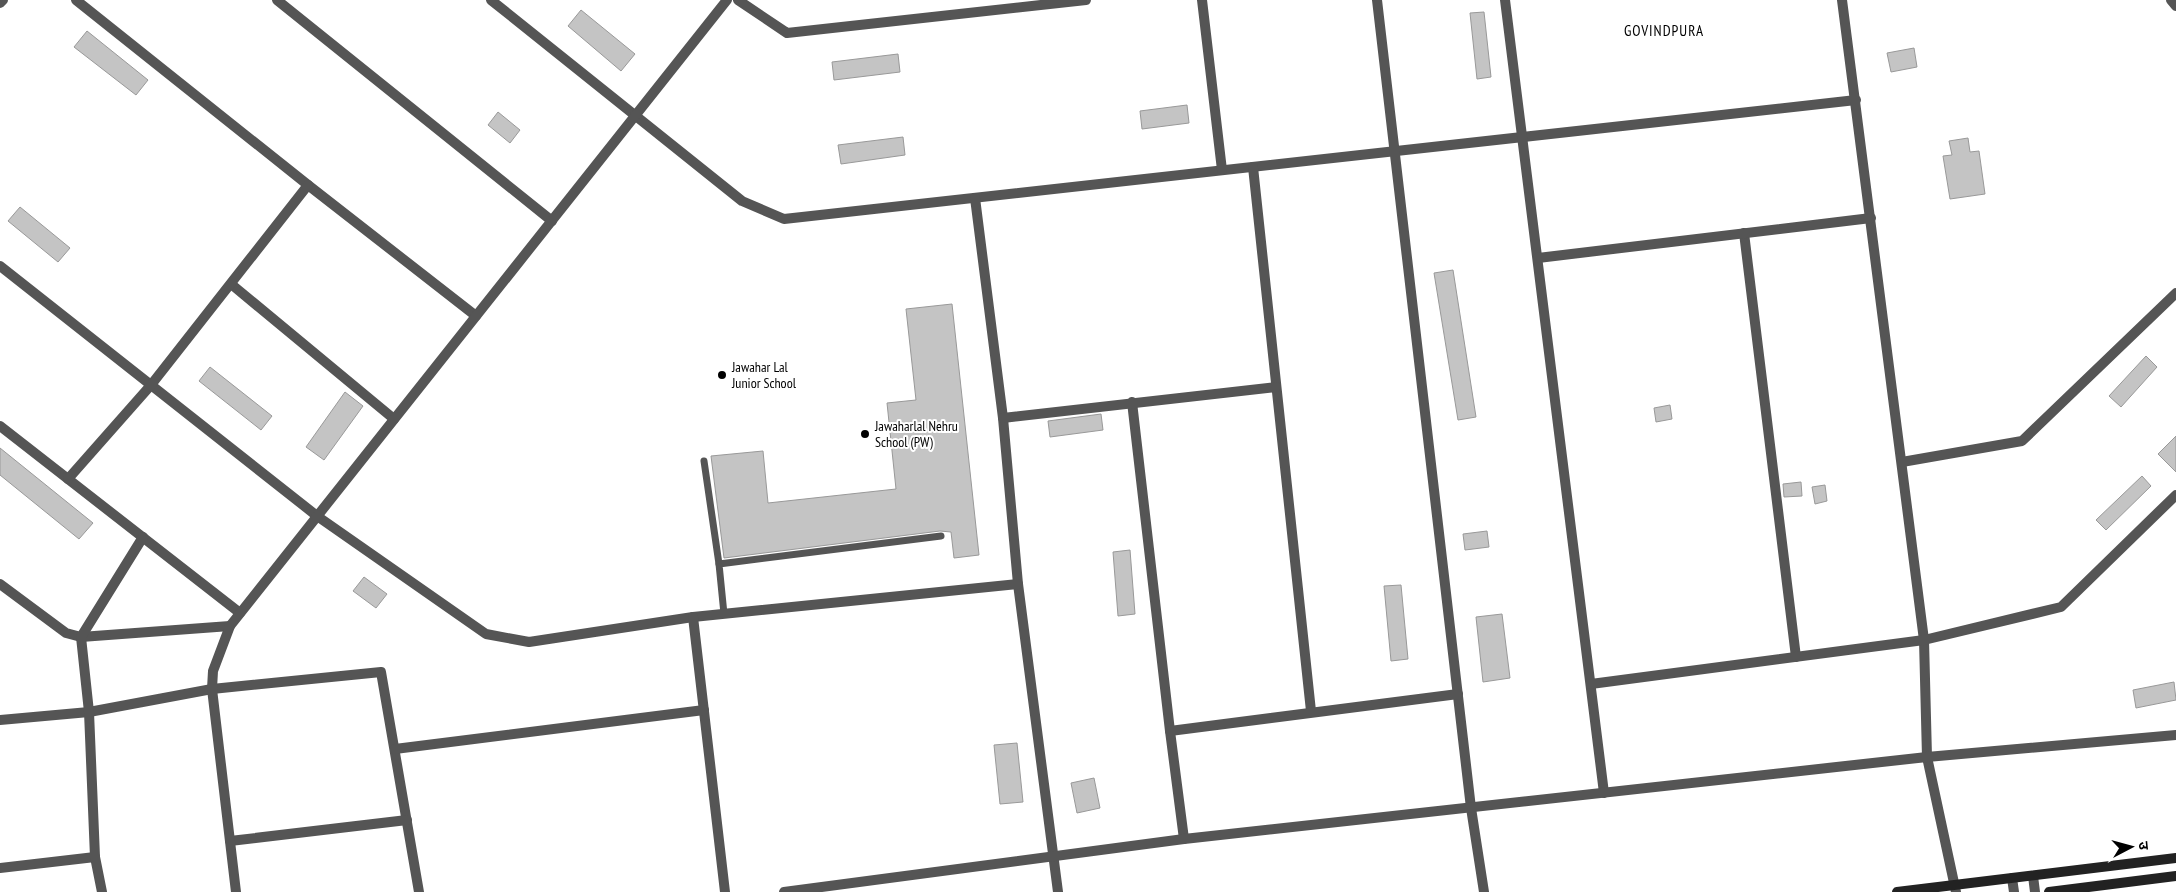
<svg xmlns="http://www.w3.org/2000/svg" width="2176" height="892" viewBox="0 0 2176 892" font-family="'PT Sans Narrow','Noto Sans Devanagari',sans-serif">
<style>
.building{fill:#c4c4c4;stroke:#999}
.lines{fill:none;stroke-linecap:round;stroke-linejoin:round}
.lane{stroke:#555;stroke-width:7}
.street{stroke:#555;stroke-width:10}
.secondary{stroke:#222;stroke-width:10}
.poi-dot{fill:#000;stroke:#fff;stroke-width:2}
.labels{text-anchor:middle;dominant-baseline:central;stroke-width:4;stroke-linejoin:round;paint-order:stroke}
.poi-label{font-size:14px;fill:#000;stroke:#fff;text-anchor:start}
.neighbourhood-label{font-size:15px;letter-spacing:1px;fill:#000;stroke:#fff}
</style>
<rect width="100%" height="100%" fill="#fff"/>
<g class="building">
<polygon points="581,10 635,54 621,71 568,26"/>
<polygon points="1484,12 1491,77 1477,79 1470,13"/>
<polygon points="87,31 148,80 136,95 74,47"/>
<polygon points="1914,48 1917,67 1891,72 1887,53"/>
<polygon points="898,54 900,72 834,80 832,62"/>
<polygon points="1187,105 1189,123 1142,129 1140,111"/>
<polygon points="498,112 520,130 510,143 488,125"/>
<polygon points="903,137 905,155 841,164 838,145"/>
<polygon points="1968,138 1970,152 1979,151 1985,194 1950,199 1943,156 1952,155 1949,141"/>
<polygon points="20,207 70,248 58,262 8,221"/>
<polygon points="1453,270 1476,417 1458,420 1434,273"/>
<polygon points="952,304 979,555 954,558 951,532 940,531 724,558 711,456 763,451 768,503 896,489 887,403 916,400 906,309"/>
<polygon points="2146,356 2157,367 2121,407 2109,396"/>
<polygon points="210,367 272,416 261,430 199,381"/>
<polygon points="345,392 363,406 324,460 306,447"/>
<polygon points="1670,405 1672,419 1656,422 1654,408"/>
<polygon points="1101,414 1103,430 1050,437 1048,421"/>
<polygon points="2176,436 2176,472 2158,454"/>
<polygon points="0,448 93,523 79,539 0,475"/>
<polygon points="2142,476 2151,486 2106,530 2096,520"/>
<polygon points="1801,482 1802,496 1784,497 1783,484"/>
<polygon points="1825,485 1827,501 1815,504 1812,487"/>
<polygon points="1487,531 1489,547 1465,550 1463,534"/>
<polygon points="1130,550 1135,614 1118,616 1113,552"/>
<polygon points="364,577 387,594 376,608 353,591"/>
<polygon points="1401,585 1408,659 1391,661 1384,586"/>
<polygon points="1502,614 1510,678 1483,682 1476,617"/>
<polygon points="2174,682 2176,700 2136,708 2133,690"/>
<polygon points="1017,743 1023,802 1000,804 994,745"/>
<polygon points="1094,778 1100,808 1077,813 1071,783"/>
</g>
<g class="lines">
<g class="lane">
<polyline points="704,461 719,564"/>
<polyline points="724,614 719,564 941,536"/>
</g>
<g class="street">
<polyline points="76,0 308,185 476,316"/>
<polyline points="277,0 552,221"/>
<polyline points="491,0 742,201 784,219 1856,100"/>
<polyline points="738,0 787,33 1086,0"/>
<polyline points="1202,0 1222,170"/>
<polyline points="1377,0 1471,808 1484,892"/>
<polyline points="1505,0 1604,793"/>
<polyline points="1842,0 1924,640 1927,757 1956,892"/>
<polyline points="2171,0 2176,6"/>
<polyline points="0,3 3,0"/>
<polyline points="1253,167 1311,711"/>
<polyline points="975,198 1003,418 1018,584 1058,892"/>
<polyline points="1744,233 1796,657"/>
<polyline points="1538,258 1871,218"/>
<polyline points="0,266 317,516 486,634 529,642 693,617 1018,584"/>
<polyline points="231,284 394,419"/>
<polyline points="1132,402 1170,731 1184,839"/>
<polyline points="1003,418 1276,387"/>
<polyline points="0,426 240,613"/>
<polyline points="1902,462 2022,441 2176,293"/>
<polyline points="68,479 151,385 308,185"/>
<polyline points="0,584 66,633 81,637 230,626"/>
<polyline points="693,617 725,892"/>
<polyline points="1591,684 1924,640 2061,607 2176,495"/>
<polyline points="0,720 89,712 212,689 381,672 419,892"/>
<polyline points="1170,731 1458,694"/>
<polyline points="395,749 704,710"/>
<polyline points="230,841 407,820"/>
<polyline points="0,868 95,857"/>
<polyline points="2033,876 2035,892"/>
<polyline points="2012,878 2014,892"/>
<polyline points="102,892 95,857 89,712 81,637 143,537"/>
<polyline points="236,892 212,689 213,671 230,626 727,0"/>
<polyline points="784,892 1184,839 1927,757 2176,735"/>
</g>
<g class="secondary">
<polyline points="1897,892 2176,858"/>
<polyline points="2049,892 2176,876"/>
</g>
</g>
<g class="poi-dot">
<circle cx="722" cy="375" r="5"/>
<circle cx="865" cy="434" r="5"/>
</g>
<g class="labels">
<g class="poi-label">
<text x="732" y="367">Jawahar Lal<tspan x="732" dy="16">Junior School</tspan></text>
<text x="875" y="426">Jawaharlal Nehru<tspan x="875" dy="16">School (PW)</tspan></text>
</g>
<g class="neighbourhood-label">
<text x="1664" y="30">GOVINDPURA</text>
</g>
</g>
<g transform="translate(2131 847) rotate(84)" stroke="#ffffff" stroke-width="4" paint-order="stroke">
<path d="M0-4L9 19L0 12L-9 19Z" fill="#000000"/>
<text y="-8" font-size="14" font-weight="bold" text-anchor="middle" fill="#000000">उ</text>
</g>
</svg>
